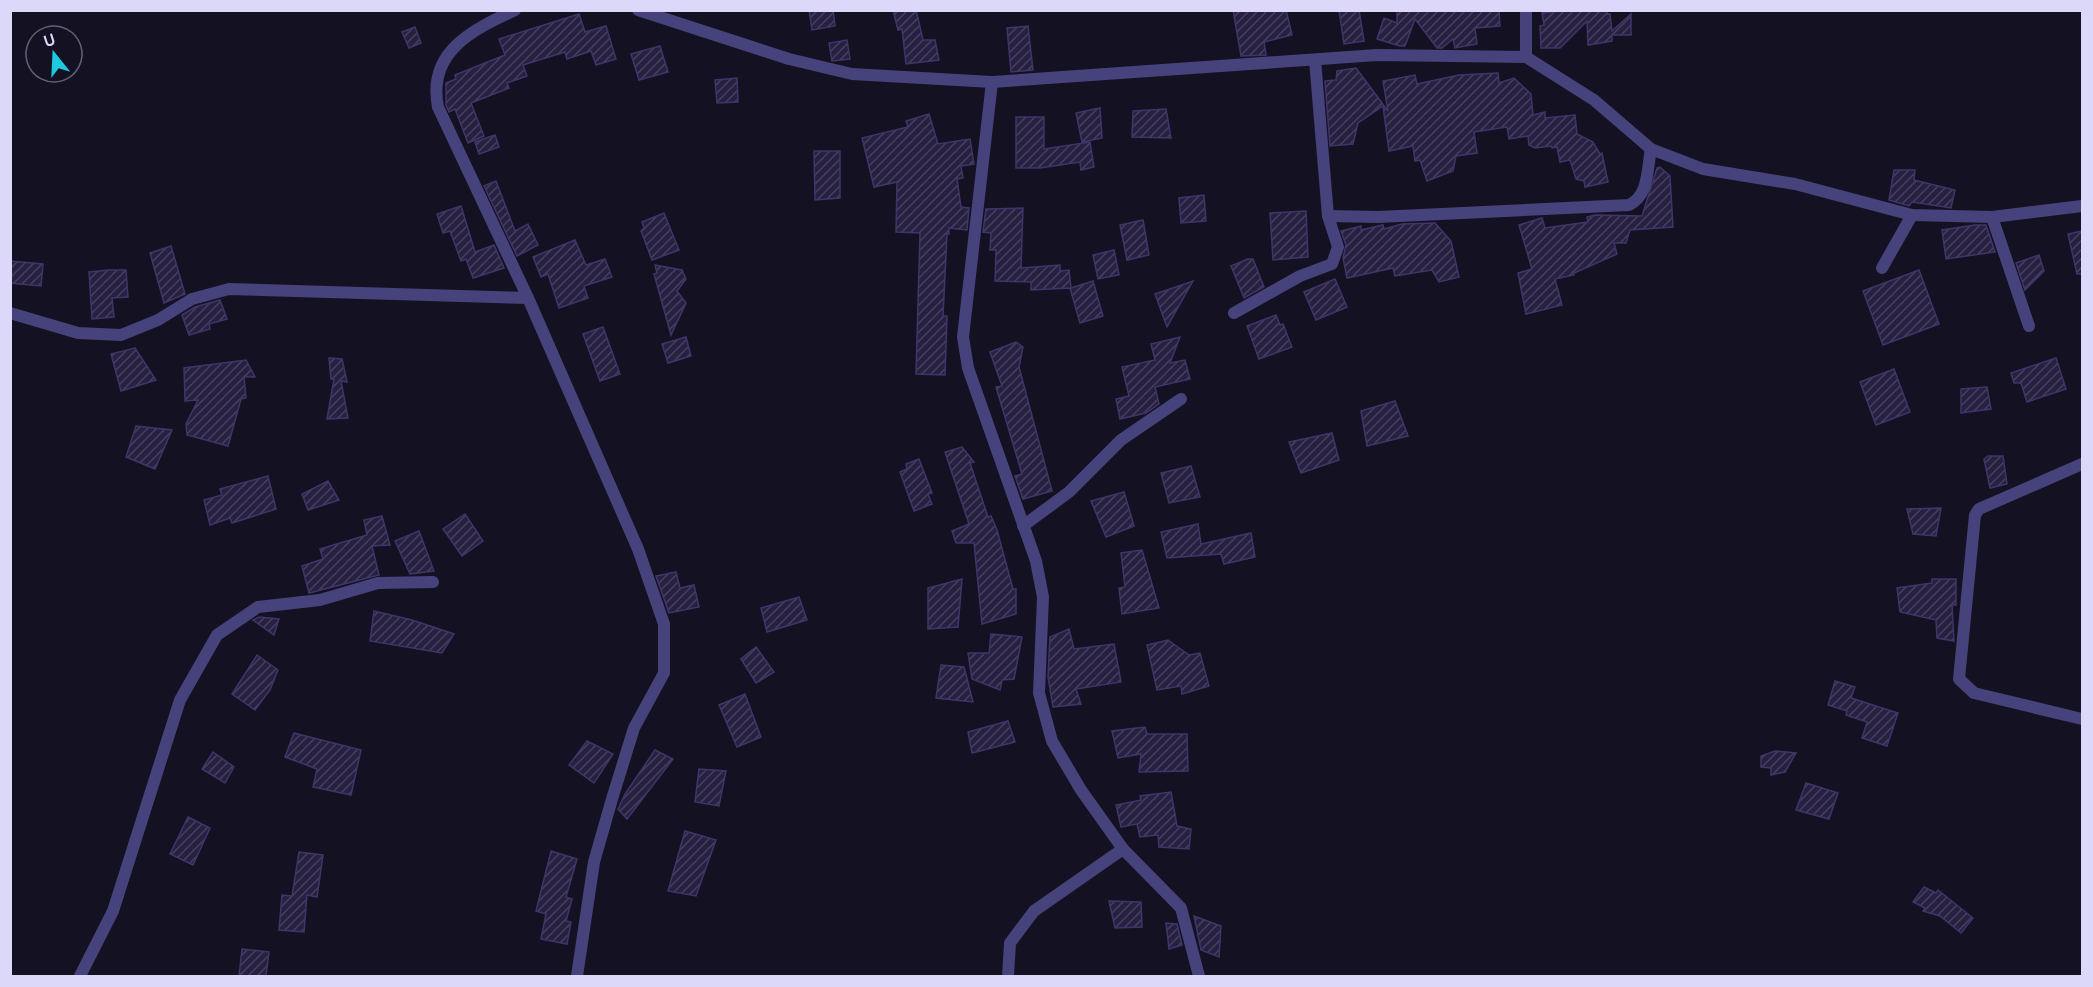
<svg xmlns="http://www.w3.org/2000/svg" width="2093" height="987" viewBox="0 0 2093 987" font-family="Overpass,sans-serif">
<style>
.building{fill:url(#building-hatch);stroke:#40356a;stroke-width:1.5}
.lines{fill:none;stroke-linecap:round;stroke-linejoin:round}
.minor{stroke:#46427b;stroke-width:12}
</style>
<defs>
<pattern id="building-hatch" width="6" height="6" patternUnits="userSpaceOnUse" patternTransform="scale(1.5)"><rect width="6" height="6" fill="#272041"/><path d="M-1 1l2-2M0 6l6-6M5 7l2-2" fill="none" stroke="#46405d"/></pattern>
</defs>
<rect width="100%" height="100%" fill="#141122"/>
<g class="building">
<polygon points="809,10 833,10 835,26 812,30"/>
<polygon points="893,10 916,10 923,40 935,40 939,60 906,64 902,29 898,30"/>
<polygon points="1233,10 1286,10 1292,35 1264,42 1266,55 1241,56"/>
<polygon points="1339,10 1359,10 1364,41 1344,44"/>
<polygon points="1397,10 1499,10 1500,26 1475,28 1477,44 1455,48 1453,39 1442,48 1437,48 1415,19 1405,46 1400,46 1377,39 1384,18 1397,23"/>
<polygon points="1568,10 1607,10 1607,14 1610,14 1612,31 1631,14 1631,35 1612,35 1612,41 1588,45 1587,21 1560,48 1541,48 1540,26 1544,25 1542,13"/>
<polygon points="579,14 585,32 606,26 616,59 596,65 591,51 567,59 565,52 523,65 527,76 507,83 509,88 471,103 484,136 468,143 455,109 449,112 446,105 446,83 456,79 455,75 505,55 499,39"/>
<polygon points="1028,26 1033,70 1011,72 1007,28"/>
<polygon points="415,27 421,43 409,48 402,32"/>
<polygon points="847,40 850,59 832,61 829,43"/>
<polygon points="660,46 668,72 639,80 631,54"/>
<polygon points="1356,68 1388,111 1383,81 1415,75 1417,84 1459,75 1498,73 1499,83 1514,78 1531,94 1533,115 1545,112 1545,118 1575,115 1577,134 1593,142 1600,154 1602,153 1608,182 1585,187 1584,181 1576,179 1570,160 1560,162 1557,147 1552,148 1551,146 1535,148 1529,145 1528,136 1509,139 1507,127 1474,132 1477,153 1456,156 1453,171 1427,181 1420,160 1415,161 1413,146 1389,151 1383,106 1358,123 1353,144 1330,146 1325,81 1336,80 1337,71"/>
<polygon points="737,78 738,102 717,103 715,80"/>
<polygon points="1100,108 1102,138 1082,142 1076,113"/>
<polygon points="1166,109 1171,138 1132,137 1133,111"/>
<polygon points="929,114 938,144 970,139 974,164 961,166 963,178 957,179 961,207 969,208 967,230 949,228 949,234 947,234 943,316 947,316 945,375 916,374 920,233 896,232 897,182 874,187 862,138 908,127 906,121"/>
<polygon points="1016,117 1044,117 1044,149 1090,142 1094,167 1081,170 1080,162 1040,168 1016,168"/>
<polygon points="495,135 499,147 479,154 475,142"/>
<polygon points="814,151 840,151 840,198 815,200"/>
<polygon points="1660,167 1670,176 1673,227 1630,230 1626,243 1614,243 1617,254 1574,273 1574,275 1555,279 1562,305 1526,314 1518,273 1532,269 1519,225 1542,218 1545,228 1588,222 1587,217 1595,215 1642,216 1657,168"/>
<polygon points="1894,170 1915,170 1914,180 1955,190 1951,208 1912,202 1909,206 1889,200"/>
<polygon points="496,181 515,231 528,224 538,245 517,256 484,186"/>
<polygon points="1204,195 1206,221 1181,223 1179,198"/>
<polygon points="461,206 475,252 494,245 504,268 473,278 466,259 461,261 450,231 443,233 437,214"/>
<polygon points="1023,208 1021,268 1060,265 1060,271 1069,270 1071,288 1093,281 1103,316 1080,323 1070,288 1031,290 1031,282 995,281 996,250 990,250 991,233 983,232 986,209"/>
<polygon points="1306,211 1308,257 1273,260 1270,213"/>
<polygon points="664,213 679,250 652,260 641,231 644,228 642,222"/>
<polygon points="1143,220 1149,255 1127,260 1120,225"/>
<polygon points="1435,223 1451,241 1459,277 1439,282 1432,270 1395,276 1393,268 1347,278 1343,258 1346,245 1341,231 1361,226 1361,230 1383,225 1384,229 1402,224"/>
<polygon points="1975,225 1986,225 1995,252 1946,259 1942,230"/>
<polygon points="2082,231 2082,274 2077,274 2068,234"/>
<polygon points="575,240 586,265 605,259 612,277 584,286 588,298 559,308 548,274 541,277 533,257"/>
<polygon points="171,246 185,294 164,303 150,253"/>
<polygon points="1114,250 1119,275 1098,279 1093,255"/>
<polygon points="2039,255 2044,271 2025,290 2016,263"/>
<polygon points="1248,259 1253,259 1264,287 1244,298 1231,266"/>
<polygon points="10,261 43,264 41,286 10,283"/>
<polygon points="655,265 682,270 686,279 677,291 686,303 671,335 654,274 657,273"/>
<polygon points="109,270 126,270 128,297 112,298 114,317 92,319 89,272"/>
<polygon points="1919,270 1939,324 1883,345 1863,291"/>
<polygon points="1335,279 1347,307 1316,320 1304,292"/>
<polygon points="1193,281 1167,327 1155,294"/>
<polygon points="220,300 227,319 209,324 210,329 189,335 182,315 195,307"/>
<polygon points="1276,315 1280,325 1283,324 1292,347 1259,359 1247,326"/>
<polygon points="603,327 620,374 600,381 583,334"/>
<polygon points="686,337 691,356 668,363 662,344"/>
<polygon points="1180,337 1170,363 1185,360 1190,379 1155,387 1159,404 1146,413 1120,419 1116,399 1129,396 1122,367 1155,360 1151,344"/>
<polygon points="1016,342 1023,347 1019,367 1052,491 1023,499 1015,476 1022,474 996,387 1002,386 990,352"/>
<polygon points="135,348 156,380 121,391 111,354"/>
<polygon points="329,358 342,359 347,382 341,381 348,418 327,419 334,379 331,379"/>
<polygon points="2056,358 2066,389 2027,402 2021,383 2014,383 2011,373"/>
<polygon points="246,360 255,377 244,377 246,398 241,399 228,446 187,435 186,424 198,400 185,401 184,368"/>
<polygon points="1894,369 1910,412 1876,425 1860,382"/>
<polygon points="1987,387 1991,409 1961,413 1961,389"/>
<polygon points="1395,401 1408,436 1367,446 1361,411"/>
<polygon points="136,426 172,430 155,469 126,457"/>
<polygon points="1332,433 1339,460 1301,473 1289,442"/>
<polygon points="962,447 974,462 970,463 988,517 991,516 997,530 1013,589 1016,589 1016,614 982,624 974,543 956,543 952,531 969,524 945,452"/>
<polygon points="1988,456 2003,456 2007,484 1990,488 1984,459"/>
<polygon points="919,459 932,493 928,494 932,504 914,511 900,472 907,469 906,464"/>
<polygon points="1191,466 1200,497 1169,503 1161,473"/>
<polygon points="268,476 276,509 232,523 230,518 210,525 204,500 222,495 220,489"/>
<polygon points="328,481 339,500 308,510 302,494"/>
<polygon points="1124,492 1134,526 1106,537 1091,501"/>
<polygon points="1941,508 1936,536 1913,534 1907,509"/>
<polygon points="465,514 483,541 462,556 443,529"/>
<polygon points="382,516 390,545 372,546 379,575 309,593 302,566 323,559 320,549 367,535 364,520"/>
<polygon points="1198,524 1201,544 1251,533 1255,557 1224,564 1221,554 1167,558 1161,532"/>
<polygon points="419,531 434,571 410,574 395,541"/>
<polygon points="1142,550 1159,608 1122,614 1119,588 1125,587 1121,553"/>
<polygon points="676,572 680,588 694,585 699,607 669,613 656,576"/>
<polygon points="962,579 958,627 928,629 928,588"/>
<polygon points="1932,579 1956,579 1956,605 1952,605 1954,641 1937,638 1936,620 1900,612 1897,588 1932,583"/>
<polygon points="799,597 807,620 767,632 761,608"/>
<polygon points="374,611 412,620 454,634 442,653 370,641"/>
<polygon points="259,617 279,619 274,635 253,620"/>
<polygon points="1069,629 1074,649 1114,644 1121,682 1076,689 1081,704 1053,707 1048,677 1050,637"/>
<polygon points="991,634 1022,637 1014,679 1002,680 1000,690 972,679 968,653 989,653"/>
<polygon points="1168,640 1189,655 1200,653 1209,686 1182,694 1181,686 1157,690 1147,645"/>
<polygon points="756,647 774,672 756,683 741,659"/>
<polygon points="257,655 278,670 270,690 255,710 232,694"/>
<polygon points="941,665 964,667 973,702 936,698"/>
<polygon points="1835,681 1855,687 1851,698 1898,713 1887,746 1862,738 1867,722 1846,715 1847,711 1828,705"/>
<polygon points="745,694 761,737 737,747 719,705"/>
<polygon points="1008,721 1015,742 972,753 968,732"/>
<polygon points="1145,727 1147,734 1187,734 1188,771 1139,772 1141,754 1118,758 1112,731"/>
<polygon points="294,733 361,750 351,795 313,787 317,769 285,757"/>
<polygon points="587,741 613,754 594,783 569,765"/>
<polygon points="655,750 673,759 627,819 618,809 625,794"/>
<polygon points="1775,751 1796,753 1785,772 1771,775 1771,768 1761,767 1761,756"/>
<polygon points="213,752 234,767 225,783 202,769"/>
<polygon points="699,769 726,771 719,806 695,802"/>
<polygon points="1806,783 1838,793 1829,819 1796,810"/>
<polygon points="1171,792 1177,826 1191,829 1189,849 1159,847 1158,835 1140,837 1137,824 1121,827 1116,805 1141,800 1140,796"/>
<polygon points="188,817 210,828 193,865 170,854"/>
<polygon points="685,831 716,840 696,896 668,891"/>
<polygon points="551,851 577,859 566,897 572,899 566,921 571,922 567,944 541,939 546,914 536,911"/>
<polygon points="299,852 323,855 317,897 307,895 304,932 279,930 282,895 292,896"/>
<polygon points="1924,887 1936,893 1938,890 1973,918 1961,933 1940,916 1923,911 1925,908 1913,902"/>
<polygon points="1109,901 1141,902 1142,927 1115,928"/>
<polygon points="1194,916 1221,926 1219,957 1201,950"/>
<polygon points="1166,923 1177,924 1182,945 1169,949"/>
<polygon points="242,949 269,952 266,976 239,976"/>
</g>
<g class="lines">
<g class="minor">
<path d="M515 10C472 30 427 52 438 107L528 298 638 549 664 624V673L634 728 612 799 594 862 577 976"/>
<polyline points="638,10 789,59 852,74 992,82 1377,55 1526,57 1594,100 1651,149 1703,169 1795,184 1912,215 1992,217 2082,206"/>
<polyline points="1526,57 1526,10"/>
<polyline points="992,82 963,337 968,368 1036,561 1043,597 1039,693 1052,741 1081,790 1123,849 1181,908 1199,976"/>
<path d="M1328 216 1378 217 1629 205C1649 196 1647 169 1651 149"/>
<polyline points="1992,217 2029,326"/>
<polyline points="1882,268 1912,215"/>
<polyline points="10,313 78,333 121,335 158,320 192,299 229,289 528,298"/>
<polyline points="1234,313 1300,276 1332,264 1338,247 1328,216 1315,60"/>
<polyline points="2082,464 1979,509 1975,515 1959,679 1974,693 2082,719"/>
<polyline points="1023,526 1069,492 1121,440 1181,399"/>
<polyline points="80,976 113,911 180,700 217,635 258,607 320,600 378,583 433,582"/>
<polyline points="1008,976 1010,943 1034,911 1123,849"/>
</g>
</g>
<rect width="2093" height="987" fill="none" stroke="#dcd8fa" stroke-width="24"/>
<g transform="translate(54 54) rotate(342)"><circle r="28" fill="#141122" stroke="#646178" stroke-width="1.5"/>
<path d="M0-4.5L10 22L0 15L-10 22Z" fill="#1ec8e0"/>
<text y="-9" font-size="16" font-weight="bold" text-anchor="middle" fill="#dcd8fa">U</text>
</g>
</svg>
